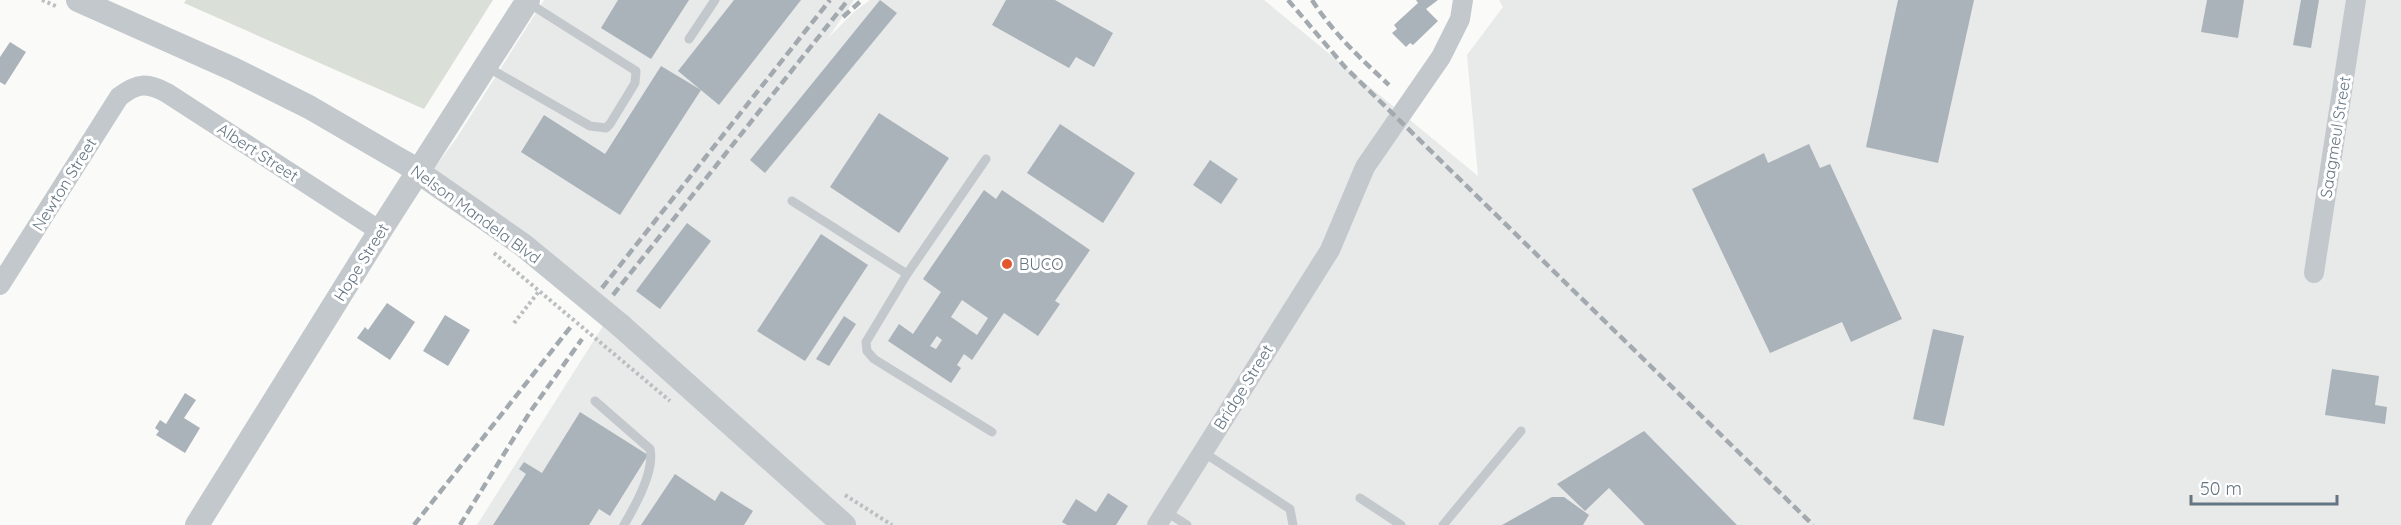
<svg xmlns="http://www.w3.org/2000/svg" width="2401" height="525" viewBox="0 0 2401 525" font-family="Quicksand,sans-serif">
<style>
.built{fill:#e8e9e9}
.green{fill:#dadfd7}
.building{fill:#aab3b9;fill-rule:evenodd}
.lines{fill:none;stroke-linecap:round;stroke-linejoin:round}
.path{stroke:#bbbfc2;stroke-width:4;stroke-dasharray:3 3;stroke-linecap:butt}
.service{stroke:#c3c8cc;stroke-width:9}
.minor{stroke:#c3c8cc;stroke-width:20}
.tertiary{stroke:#c3c8cc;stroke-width:24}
.rail{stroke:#a2aab0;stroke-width:4.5;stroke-dasharray:9 4.5;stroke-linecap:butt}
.tertiary-bridge{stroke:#c3c8cc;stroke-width:24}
.poi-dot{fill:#e4572e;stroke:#fff;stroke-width:2}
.labels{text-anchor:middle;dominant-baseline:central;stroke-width:6;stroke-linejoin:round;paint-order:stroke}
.street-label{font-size:16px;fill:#657683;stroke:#fff}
.poi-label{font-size:16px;fill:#657683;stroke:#fff;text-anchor:start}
</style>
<rect width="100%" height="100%" fill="#fafaf8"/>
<polygon class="built" points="544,0 854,0 828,38 854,12 870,0 1264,0 1478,176 1467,55 1503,7 1499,0 2401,0 2401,525 477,525 615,307 434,168 456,139"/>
<polygon class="green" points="186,0 493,0 424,109 184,3"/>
<g class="building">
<polygon points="618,0 689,0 651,59 601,28"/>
<polygon points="734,0 801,0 719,105 678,71"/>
<polygon points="880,0 897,13 765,173 750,160"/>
<polygon points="1006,0 1055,0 1113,33 1094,67 1076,57 1069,68 992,25"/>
<polygon points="1416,0 1438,0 1426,9 1438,21 1413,45 1410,43 1406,47 1392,33 1397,29 1394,25 1418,3"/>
<polygon points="1898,0 1974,0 1938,163 1866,147"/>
<polygon points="2207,0 2244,0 2238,38 2201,32"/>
<polygon points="2301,0 2319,0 2311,48 2293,45"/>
<polygon points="10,42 26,52 5,85 0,82 0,57"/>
<polygon points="661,66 701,90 620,215 521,152 544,115 605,154"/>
<polygon points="879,113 949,158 899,233 830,187"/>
<polygon points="1060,124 1135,173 1103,223 1027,173"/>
<polygon points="1809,144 1820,168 1830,164 1902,319 1851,342 1842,322 1770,353 1692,189 1764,153 1768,163"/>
<polygon points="1210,160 1238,179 1221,204 1193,185"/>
<path d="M984 190 996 199 1002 190 1090 250 1055 301 1060 304 1038 336 1004 313 972 360 964 354 957 365 961 368 951 383 888 341 899 324 913 334 941 292 923 279ZM962 300 988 318 977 335 951 317ZM937 336 942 340 936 349 930 346Z"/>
<polygon points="687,223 711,241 660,309 636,291"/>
<polygon points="821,234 868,265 805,361 757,331"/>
<polygon points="387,303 415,322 390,360 357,338 365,327 368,330"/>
<polygon points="445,315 470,330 448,366 423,351"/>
<polygon points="844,316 856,324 829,366 816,359"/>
<polygon points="1933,329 1964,336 1944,426 1913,419"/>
<polygon points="2332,369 2379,376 2375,405 2387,407 2385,424 2325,415"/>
<polygon points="185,393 196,400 184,418 200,428 185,453 156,435 159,431 155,428 160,420 166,424"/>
<polygon points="580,412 648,455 610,516 599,509 589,525 493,525 526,474 519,469 524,462 542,473"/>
<polygon points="1644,431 1737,525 1645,525 1609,488 1585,511 1557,484"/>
<polygon points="675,474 715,501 721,491 753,511 744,525 641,525"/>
<polygon points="1108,493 1128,506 1116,525 1067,525 1062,522 1076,499 1096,512"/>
<polygon points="1552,497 1564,497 1589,515 1583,525 1502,525"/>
</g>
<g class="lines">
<g class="path">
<polyline points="42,0 58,7"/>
<polyline points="494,253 670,401"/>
<polyline points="514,323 540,290"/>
<polyline points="845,495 892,525"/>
</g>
<g class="service">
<polyline points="689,39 715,0"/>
<polyline points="487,67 590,126 606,128 610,124 635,83 636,71 527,2"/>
<polyline points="792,201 907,274 866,342 867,351 874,359 992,432"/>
<polyline points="907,274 986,159"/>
<path d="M595 401 650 449C655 471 635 506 624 525"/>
<polyline points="1203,452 1290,509 1293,525"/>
<polyline points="1360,498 1401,525"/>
<polyline points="1165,511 1187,525"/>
<polyline points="1443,525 1521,431"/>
</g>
<g class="minor">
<polyline points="2314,273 2356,0"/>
<path d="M0 285 119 97C137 83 147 82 167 93L380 231"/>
<polyline points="1157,525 1330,250 1365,167 1441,57 1460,19 1463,0"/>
</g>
<g class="tertiary">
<polyline points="78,0 233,69 309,107 407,164"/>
<polyline points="620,325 844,525"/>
<polyline points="197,525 380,231 528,0"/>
</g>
<g class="rail">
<polyline points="1288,0 1345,67 1813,525"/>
<path d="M1312 0C1333 33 1361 59 1389 85"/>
<polyline points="843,17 862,0"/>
<polyline points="602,288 830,0"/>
<polyline points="613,295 848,0"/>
<polyline points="414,525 573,324"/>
<polyline points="460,525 530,412 582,339"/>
</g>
<polyline class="tertiary-bridge" points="407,164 523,245 620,325"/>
</g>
<circle class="poi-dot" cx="1007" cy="264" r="6"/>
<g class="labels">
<g class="street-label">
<text transform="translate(2335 137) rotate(-81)">Saagmeul Street</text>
<text transform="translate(258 152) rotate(33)">Albert Street</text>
<text transform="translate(64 184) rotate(-58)">Newton Street</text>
<text transform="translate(476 214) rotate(36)">Nelson Mandela Blvd</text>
<text transform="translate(361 262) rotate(-58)">Hope Street</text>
<text transform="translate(1243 387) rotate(-58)">Bridge Street</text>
</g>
<g class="poi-label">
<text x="1019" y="264">BUCO</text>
</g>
</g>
<path d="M2191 495v9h146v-9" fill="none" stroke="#657683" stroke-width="3"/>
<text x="2200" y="495" font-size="18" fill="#657683" stroke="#ffffff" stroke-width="4.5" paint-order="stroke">50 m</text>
</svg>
